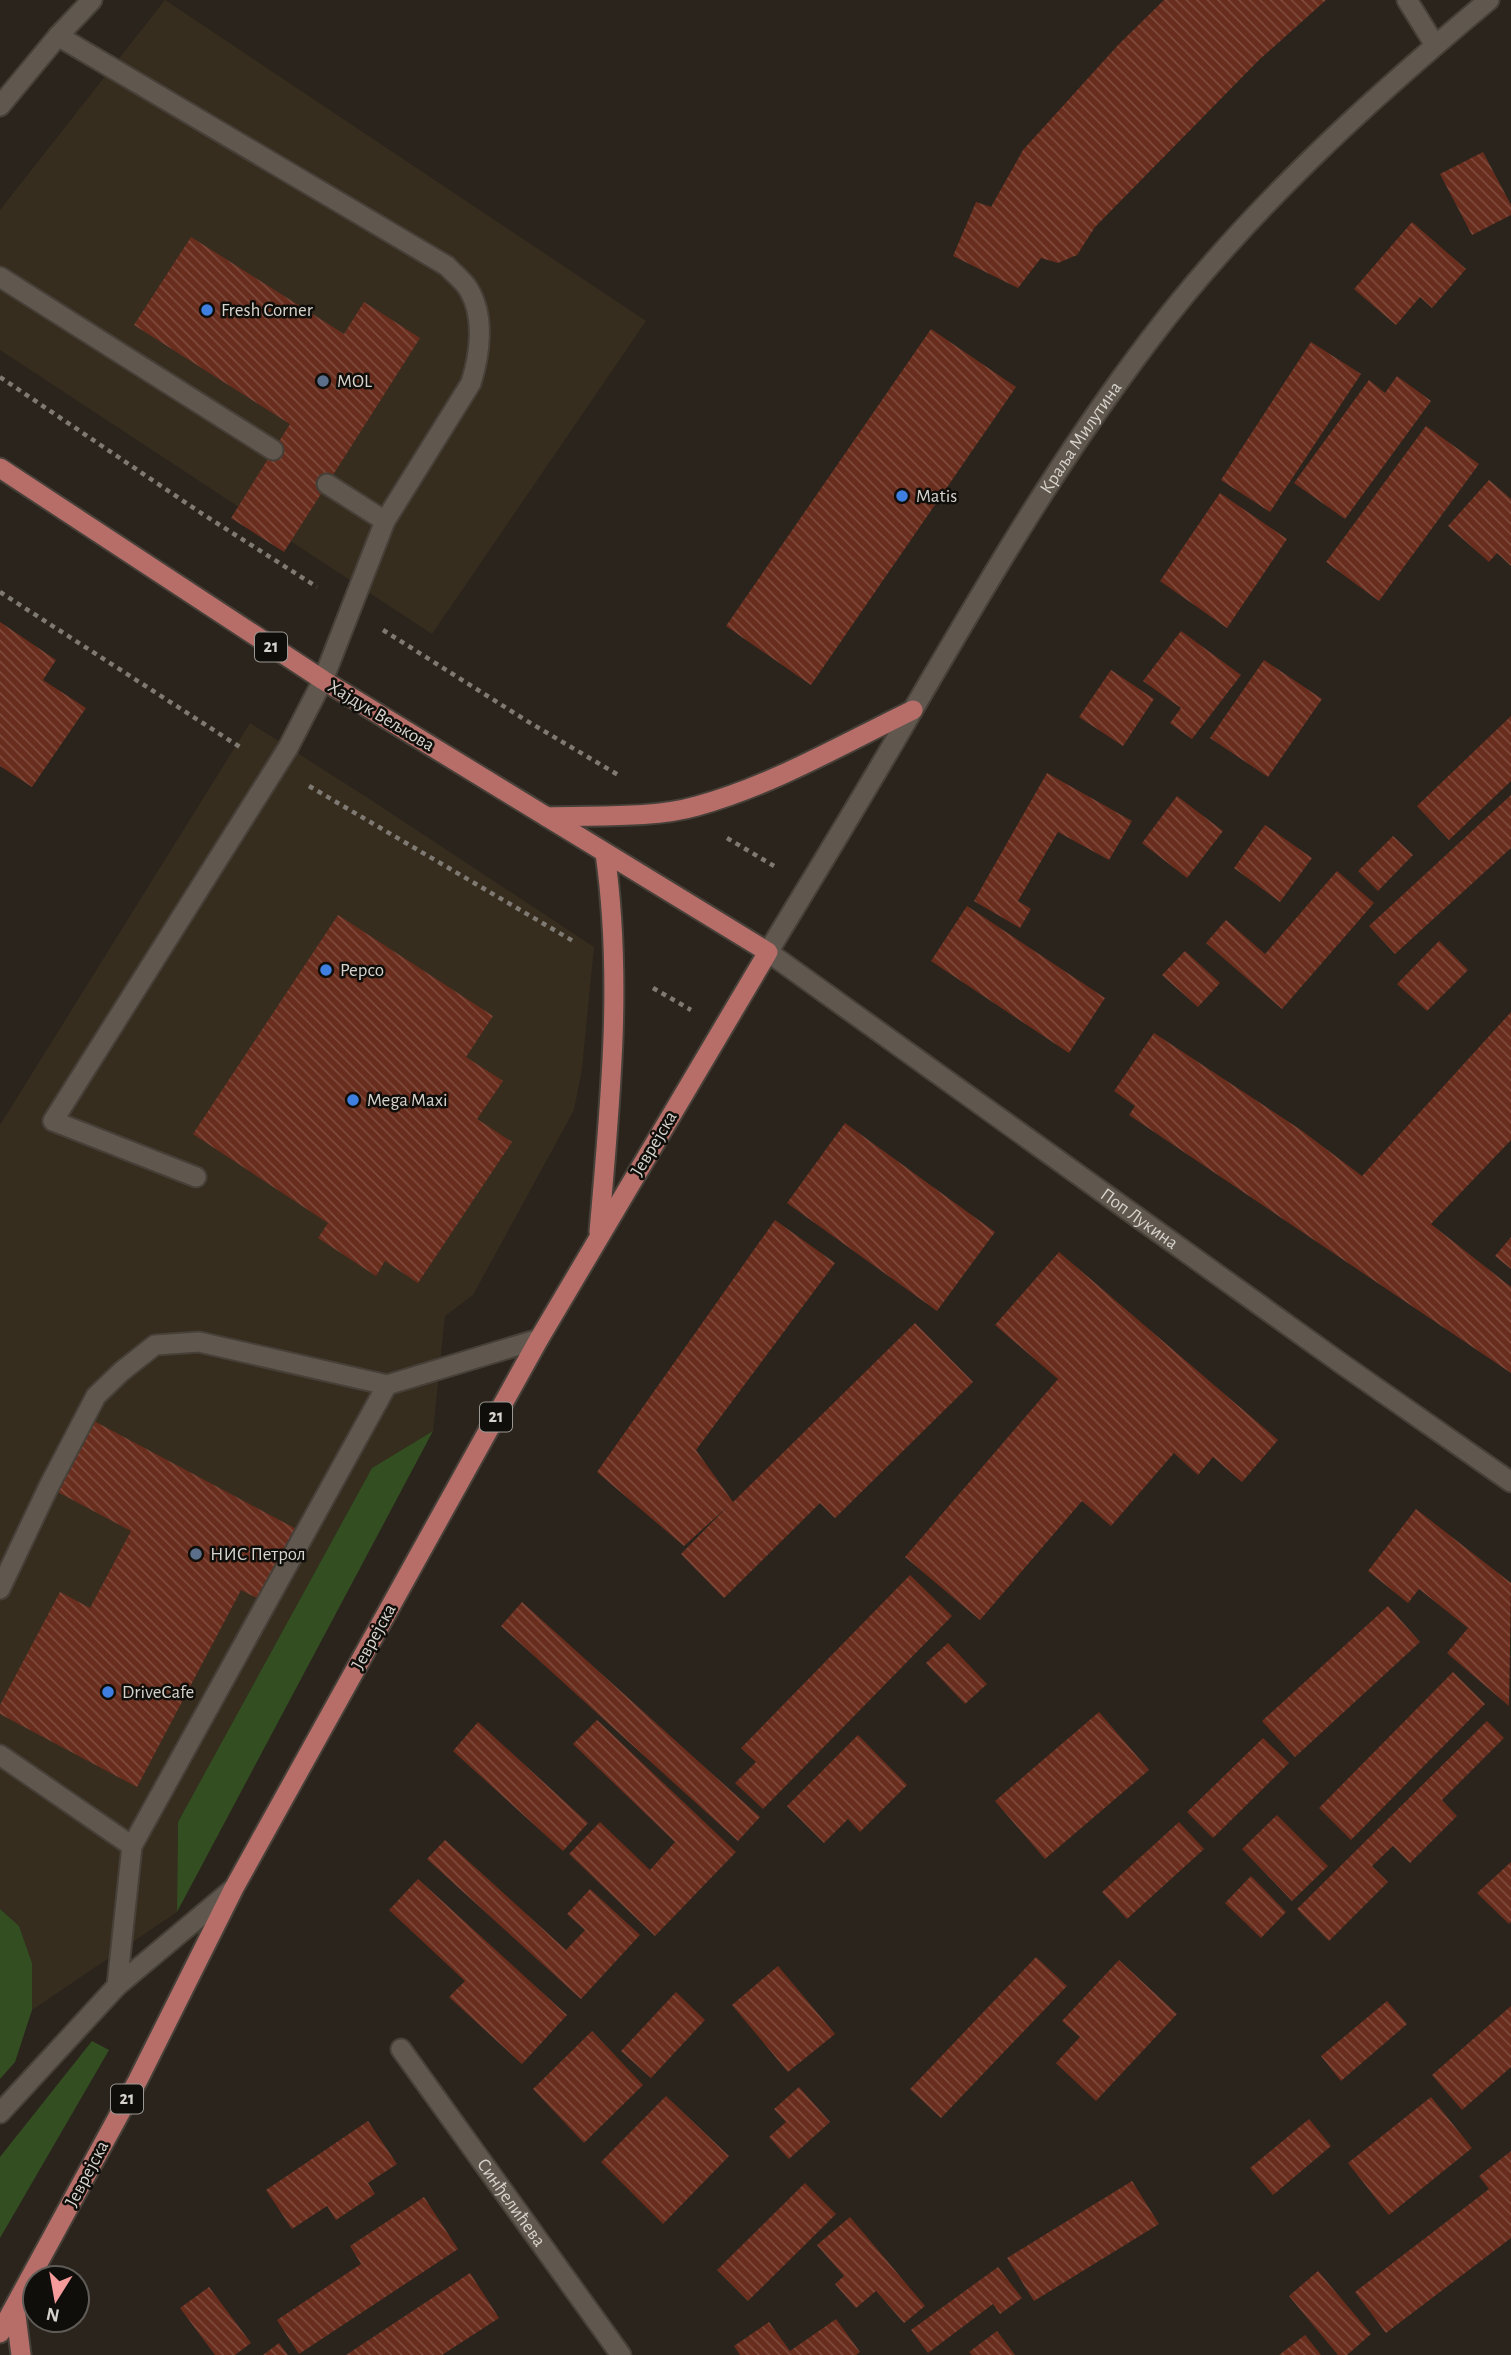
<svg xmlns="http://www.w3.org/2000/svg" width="1511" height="2355" viewBox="0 0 1511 2355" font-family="'Alegreya Sans',sans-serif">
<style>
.built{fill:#372d1f}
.grass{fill:#334f21}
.building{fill:url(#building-back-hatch)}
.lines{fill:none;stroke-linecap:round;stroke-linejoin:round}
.service-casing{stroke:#464039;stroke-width:23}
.minor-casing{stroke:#464039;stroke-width:23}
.tertiary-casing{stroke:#464039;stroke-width:23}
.secondary-casing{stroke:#464039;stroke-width:23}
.primary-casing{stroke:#464039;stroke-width:23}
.path{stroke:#7e7972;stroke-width:4.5;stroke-dasharray:5 5;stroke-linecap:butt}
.service{stroke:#60584f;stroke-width:19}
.minor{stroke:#60584f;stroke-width:19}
.tertiary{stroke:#60584f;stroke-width:19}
.secondary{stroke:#60584f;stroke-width:19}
.primary{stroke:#b76e69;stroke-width:19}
.shop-dot{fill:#3f7fe0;stroke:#100e0a;stroke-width:2.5}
.service-dot{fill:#5c6f8a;stroke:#100e0a;stroke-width:2.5}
.labels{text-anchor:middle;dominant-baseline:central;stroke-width:5;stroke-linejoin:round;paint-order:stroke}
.shield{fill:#100e0a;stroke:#9b9792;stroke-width:2}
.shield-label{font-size:18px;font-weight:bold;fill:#d6d2cc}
.poi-label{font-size:19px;fill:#d6d2cc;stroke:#100e0a;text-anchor:start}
.street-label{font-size:19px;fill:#d6d2cc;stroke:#100e0a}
</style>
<defs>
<pattern id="building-back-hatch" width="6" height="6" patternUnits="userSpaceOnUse" patternTransform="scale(1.75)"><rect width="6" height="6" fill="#692d1d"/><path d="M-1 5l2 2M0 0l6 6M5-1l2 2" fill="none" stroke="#7e4b3d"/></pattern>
</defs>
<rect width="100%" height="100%" fill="#2a241c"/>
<g class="built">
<polygon points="165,0 646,321 432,634 0,350 0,210"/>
<polygon points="250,723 371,800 594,947 582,1069 574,1110 473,1295 445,1316 433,1431 372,1468 178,1822 177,1912 32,2010 32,1963 19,1926 0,1909 0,1125"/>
</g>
<g class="grass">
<polygon points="433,1431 177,1912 178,1822 372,1468"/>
<polygon points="0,1909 19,1926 32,1963 32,2010 15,2062 0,2079"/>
<polygon points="92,2041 109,2050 0,2238 0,2157"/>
</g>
<g class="building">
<polygon points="1164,0 1326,0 1259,60 1095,227 1077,255 1058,263 1041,258 1018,288 953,256 976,202 991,207 1023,150 1119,44"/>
<polygon points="1483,152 1511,205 1511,215 1472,235 1440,174"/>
<polygon points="1412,222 1466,269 1432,308 1420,297 1396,325 1354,289"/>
<polygon points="191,237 344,334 364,302 420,338 284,552 231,518 290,424 134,325"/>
<polygon points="931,329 1016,387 811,685 726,626"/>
<polygon points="1311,342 1361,374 1270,512 1221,480"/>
<polygon points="1397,376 1431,401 1345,519 1294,483 1369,380 1385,393"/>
<polygon points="1426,426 1479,464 1379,601 1326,562"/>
<polygon points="1489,480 1511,499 1511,566 1497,553 1489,562 1448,526"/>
<polygon points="1220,493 1287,539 1227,628 1160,581"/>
<polygon points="0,622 56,660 43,680 86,708 32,787 0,766"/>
<polygon points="1181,631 1241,675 1192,739 1170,723 1181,708 1143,681"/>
<polygon points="1264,660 1322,699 1268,777 1210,738"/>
<polygon points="1111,670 1154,699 1123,746 1079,717"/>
<polygon points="1511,716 1511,781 1449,840 1417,806"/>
<polygon points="1047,773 1132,821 1109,860 1058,832 1018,901 1031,909 1020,928 974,901"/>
<polygon points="1511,795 1511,848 1395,954 1369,926"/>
<polygon points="1177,796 1223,831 1187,878 1142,843"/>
<polygon points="1265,825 1312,858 1280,902 1234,868"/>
<polygon points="1393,836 1413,855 1378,891 1358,871"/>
<polygon points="1337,871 1374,903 1282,1009 1206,943 1226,920 1265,954"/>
<polygon points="967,906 1105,998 1069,1053 931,961"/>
<polygon points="338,915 493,1016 466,1057 503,1081 477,1119 512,1142 418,1283 385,1261 376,1276 318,1238 328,1223 193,1134"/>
<polygon points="1439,941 1468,970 1427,1011 1397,984"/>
<polygon points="1185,951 1220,983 1198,1007 1162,975"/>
<polygon points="1511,1012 1511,1140 1431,1224 1511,1287 1511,1373 1129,1115 1135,1106 1114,1091 1154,1033 1301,1130 1362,1176"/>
<polygon points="845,1123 995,1232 937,1311 787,1203"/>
<polygon points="775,1220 835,1263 696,1450 733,1502 915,1323 973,1382 835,1518 820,1503 724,1598 681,1554 727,1507 684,1546 597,1472"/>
<polygon points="1511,1237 1511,1269 1495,1256"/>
<polygon points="1059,1252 1278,1440 1242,1482 1213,1457 1198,1475 1174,1453 1111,1526 1082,1501 980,1620 905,1557 1058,1379 995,1325"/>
<polygon points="92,1420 300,1531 263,1601 241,1590 137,1787 0,1714 0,1705 60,1592 90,1608 131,1531 54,1490"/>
<polygon points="1416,1509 1511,1583 1509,1706 1447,1653 1468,1628 1419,1589 1408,1603 1368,1571"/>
<polygon points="910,1575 952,1616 763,1809 735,1783 756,1762 741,1748"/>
<polygon points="522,1602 760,1817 738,1841 501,1626"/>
<polygon points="1388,1606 1420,1642 1295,1757 1262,1721"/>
<polygon points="948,1643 987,1684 965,1704 926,1663"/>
<polygon points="1453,1672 1485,1704 1351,1840 1319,1808"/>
<polygon points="1099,1712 1149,1770 1045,1859 995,1801"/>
<polygon points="597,1720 736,1852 655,1936 569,1854 600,1822 650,1870 675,1842 573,1744"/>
<polygon points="1487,1721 1504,1738 1442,1800 1457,1816 1410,1863 1393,1846 1372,1866 1388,1882 1329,1941 1297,1909"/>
<polygon points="478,1722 588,1823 563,1851 453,1751"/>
<polygon points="858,1735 907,1785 860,1832 848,1819 824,1843 787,1806"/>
<polygon points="1263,1738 1289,1763 1213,1838 1187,1812"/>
<polygon points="1277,1815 1328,1866 1292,1901 1242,1849"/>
<polygon points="1179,1822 1204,1849 1127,1919 1102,1892"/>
<polygon points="445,1840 566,1950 585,1930 567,1914 590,1889 640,1935 581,1999 427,1859"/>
<polygon points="1511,1862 1511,1922 1509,1924 1477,1893"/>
<polygon points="1251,1876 1286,1912 1261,1938 1225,1903"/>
<polygon points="418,1879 567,2015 522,2064 449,1997 465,1981 389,1910"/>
<polygon points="1036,1957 1067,1986 941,2118 910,2089"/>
<polygon points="1119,1960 1177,2014 1096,2101 1056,2063 1080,2037 1062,2021"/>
<polygon points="778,1966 835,2034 788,2072 732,2005"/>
<polygon points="676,1992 705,2020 651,2078 621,2051"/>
<polygon points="1387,2001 1407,2024 1341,2081 1321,2056"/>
<polygon points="1511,2006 1511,2067 1462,2110 1432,2075"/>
<polygon points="592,2031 643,2085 584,2143 533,2089"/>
<polygon points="799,2087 830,2122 789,2159 769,2137 786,2122 774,2109"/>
<polygon points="666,2096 729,2156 663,2224 601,2162"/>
<polygon points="1431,2097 1472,2148 1389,2215 1348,2163"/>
<polygon points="1309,2119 1331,2146 1273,2195 1250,2168"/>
<polygon points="368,2121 397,2164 368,2183 375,2194 336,2220 327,2206 292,2229 266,2190"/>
<polygon points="1511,2151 1511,2238 1386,2333 1355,2292 1489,2189 1479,2176"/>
<polygon points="1132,2181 1159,2224 1034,2301 1007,2258"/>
<polygon points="805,2183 836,2214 748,2301 717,2270"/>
<polygon points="424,2197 458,2249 299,2354 277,2320 361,2264 350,2246"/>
<polygon points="850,2217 925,2306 904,2323 876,2291 856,2308 835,2284 844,2276 817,2245"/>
<polygon points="998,2267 1022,2298 1000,2314 993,2304 928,2353 911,2330"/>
<polygon points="1318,2271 1371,2334 1347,2355 1338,2355 1289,2296"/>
<polygon points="470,2273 499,2318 442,2355 346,2355"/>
<polygon points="209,2287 251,2343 235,2355 215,2355 180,2308"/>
<polygon points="836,2319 860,2352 856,2355 740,2355 734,2346 769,2322 790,2351"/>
<polygon points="997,2331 1015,2355 972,2355 969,2352"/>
<polygon points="1305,2335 1321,2355 1279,2355"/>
<polygon points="279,2343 288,2355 263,2355"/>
</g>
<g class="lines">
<defs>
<g id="service">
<polyline points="1407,0 1435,45"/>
<path d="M58 36 447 266C454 274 464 281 469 290 485 317 480 354 471 383L385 521 323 680 288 748 53 1121 196 1177"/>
<polyline points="0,106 58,36 92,0"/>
<polyline points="0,277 273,450"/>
<polyline points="327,484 385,521"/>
<polyline points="0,1589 49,1486 96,1396 122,1371 155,1345 199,1342 387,1385"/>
<polyline points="0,1755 132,1846"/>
<polyline points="117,1986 132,1846 387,1385 539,1339"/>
</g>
<g id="minor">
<path id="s1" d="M401 2049 621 2355"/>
</g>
<g id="tertiary">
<path id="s2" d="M768 952 1342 1364 1511 1482"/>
</g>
<g id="secondary">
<path id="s3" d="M768 952C817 871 867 790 914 708 987 583 1060 458 1148 342 1245 213 1366 103 1489 0"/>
<polyline points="0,2113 117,1986 234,1888"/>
</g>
<g id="primary">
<polyline points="0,468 323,680 768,952 539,1339 234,1888 138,2080 0,2333"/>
<path d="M547 817C594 815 652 819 697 806 773 785 843 744 913 710"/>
<path d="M599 1232C610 1104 623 980 605 853"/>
<polyline points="15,2308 21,2355"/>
</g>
</defs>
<use href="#service" class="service-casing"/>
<use href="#minor" class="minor-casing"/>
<use href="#tertiary" class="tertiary-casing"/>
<use href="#secondary" class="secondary-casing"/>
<use href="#primary" class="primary-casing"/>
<g class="path">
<polyline points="0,377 201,513 317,587"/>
<polyline points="0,592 243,749"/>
<polyline points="383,630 527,721 620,776"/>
<polyline points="309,786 573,941"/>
<polyline points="727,838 774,866"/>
<polyline points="653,988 691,1010"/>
</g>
<use href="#service" class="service"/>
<use href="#minor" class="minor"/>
<use href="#tertiary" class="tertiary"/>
<use href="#secondary" class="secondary"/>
<use href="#primary" class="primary"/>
</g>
<g class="shop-dot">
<circle cx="207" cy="310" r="7"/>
<circle cx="902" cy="496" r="7"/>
<circle cx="326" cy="970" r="7"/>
<circle cx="353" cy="1100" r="7"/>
<circle cx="108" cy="1692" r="7"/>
</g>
<g class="service-dot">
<circle cx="323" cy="381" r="7"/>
<circle cx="196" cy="1554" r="7"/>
</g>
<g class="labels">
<g class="shield">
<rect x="255" y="632.5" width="32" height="29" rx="5"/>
<rect x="480" y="1402.5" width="32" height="29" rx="5"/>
<rect x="111" y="2084.5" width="32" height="29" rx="5"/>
</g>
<g class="shield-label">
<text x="271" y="647">21</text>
<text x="496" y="1417">21</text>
<text x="127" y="2099">21</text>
</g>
<g class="poi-label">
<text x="221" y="310">Fresh Corner</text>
<text x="337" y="381">MOL</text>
<text x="916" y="496">Matis</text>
<text x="340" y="970">Pepco</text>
<text x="367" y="1100">Mega Maxi</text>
<text x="210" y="1554">НИС Петрол</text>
<text x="122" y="1692">DriveCafe</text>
</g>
<g class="street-label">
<text stroke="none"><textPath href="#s3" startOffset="602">Краља Милутина</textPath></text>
<text transform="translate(381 716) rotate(31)">Хајдук Вељкова</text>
<text transform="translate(654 1144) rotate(-59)">Јеврејска</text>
<text stroke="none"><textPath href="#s2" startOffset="457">Поп Лукина</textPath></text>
<text transform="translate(374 1637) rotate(-61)">Јеврејска</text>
<text transform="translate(87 2174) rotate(-62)">Јеврејска</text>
<text stroke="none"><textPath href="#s1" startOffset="189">Синђелићева</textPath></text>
</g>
</g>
<g transform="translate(56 2299) rotate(191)"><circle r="33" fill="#100e0a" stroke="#5f5c58" stroke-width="2"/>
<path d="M0-5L12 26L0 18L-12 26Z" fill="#f59b9c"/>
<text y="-10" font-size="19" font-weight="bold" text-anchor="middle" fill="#d6d2cc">N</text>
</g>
</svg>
